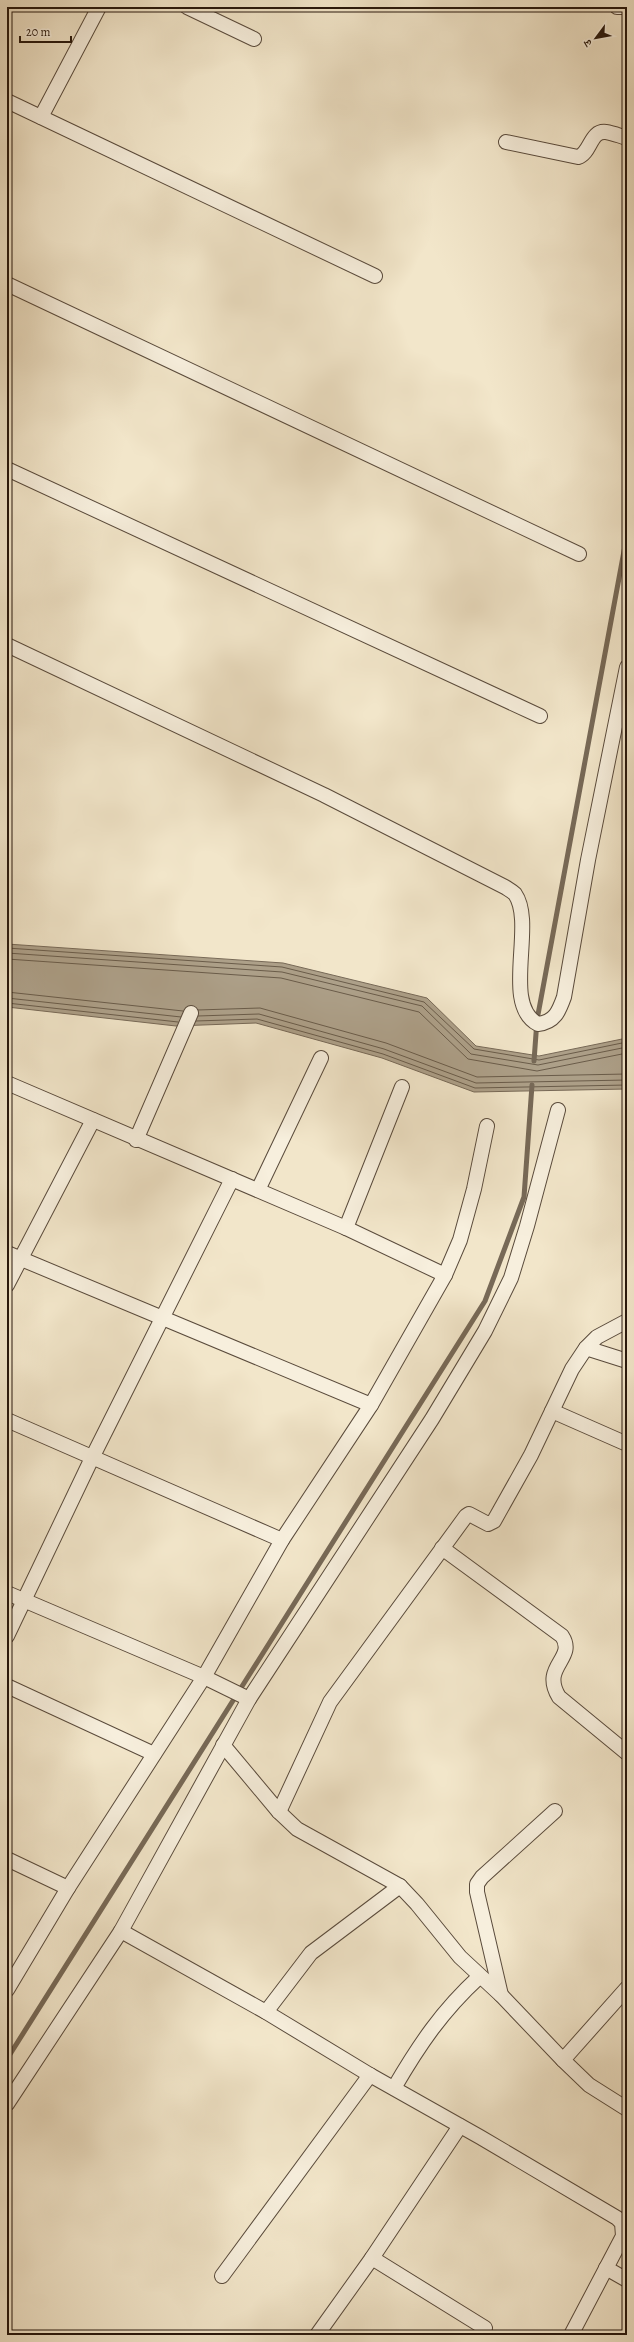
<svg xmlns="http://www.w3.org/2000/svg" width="634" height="2342" viewBox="0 0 634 2342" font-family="Alegreya,'Noto Serif Devanagari',serif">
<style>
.water{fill:#ada089;stroke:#776957}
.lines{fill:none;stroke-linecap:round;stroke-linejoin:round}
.shore{stroke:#6a5c4a;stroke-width:1}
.stream{stroke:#776957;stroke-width:5}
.minor-casing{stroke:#5a4b3c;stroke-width:16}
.minor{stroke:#f7efdd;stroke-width:14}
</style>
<rect width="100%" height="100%" fill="#f2e6ca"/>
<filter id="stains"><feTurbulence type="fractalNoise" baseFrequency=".005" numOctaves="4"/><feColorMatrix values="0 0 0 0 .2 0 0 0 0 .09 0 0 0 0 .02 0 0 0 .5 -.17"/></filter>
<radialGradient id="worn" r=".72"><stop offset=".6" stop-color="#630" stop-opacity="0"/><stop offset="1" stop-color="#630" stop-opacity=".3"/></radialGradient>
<polygon class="water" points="7,944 283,963 427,998 476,1046 539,1056 627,1038 627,1089 474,1092 382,1058 256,1023 176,1026 7,1007"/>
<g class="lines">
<g class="shore">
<polyline points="7,948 282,967 424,1002 474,1049 539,1060 627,1042"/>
<polyline points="7,953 282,972 422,1006 471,1054 538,1065 627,1047"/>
<polyline points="7,959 281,978 419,1012 468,1059 537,1071 627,1053"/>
<polyline points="7,992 183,1011"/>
<polyline points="7,998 181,1017"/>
<polyline points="7,1003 178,1022"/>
<polyline points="198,1010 260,1008 386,1043 477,1077 627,1074"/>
<polyline points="198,1016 259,1014 384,1049 476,1083 627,1080"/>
<polyline points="196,1021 257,1019 383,1054 475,1088 627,1085"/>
</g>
<g class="stream">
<polyline points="534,1061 537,1020 627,535"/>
<polyline points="7,2059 485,1301 524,1197 532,1085"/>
</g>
<defs>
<g id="minor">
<polyline points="187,7 254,39"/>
<polyline points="617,7 627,7"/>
<polyline points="7,101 375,276"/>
<polyline points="41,117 99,7"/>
<path d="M506 142 578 157C591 153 590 130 606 132 613 133 620 136 627 138"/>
<polyline points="7,284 579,554"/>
<polyline points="7,469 540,716"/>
<path d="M7 645 324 795 505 887C508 889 512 891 515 894 536 924 501 1005 538 1024 555 1022 559 1011 564 997L588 860 627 667"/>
<polyline points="7,1083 346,1228 445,1275"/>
<polyline points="136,1140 191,1013"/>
<polyline points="258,1190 321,1058"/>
<polyline points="346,1228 402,1087"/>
<polyline points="7,1253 371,1405"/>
<polyline points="7,1285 93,1120"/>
<polyline points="586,1348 627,1361"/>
<polyline points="552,1411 627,1444"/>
<polyline points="7,1420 282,1540"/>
<path d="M442 1548 562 1636C577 1659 540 1666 559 1697L627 1753"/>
<polyline points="7,1593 204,1677 249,1699"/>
<polyline points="7,1636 92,1458 232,1179"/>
<polyline points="7,1686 154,1754"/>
<polyline points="223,1745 279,1812 297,1829 400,1886 417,1904 460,1957 501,1995 563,2060 589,2085 627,2109"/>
<polyline points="279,1812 330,1702 466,1516 469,1514 488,1524 494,1521 531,1455 572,1369 586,1348 597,1337 627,1321"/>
<polyline points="7,1859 68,1888"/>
<polyline points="121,1931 266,2012 370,2075 480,2137 617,2218 622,2223 623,2236 571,2335"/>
<polyline points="7,1990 68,1888 204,1677 282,1540 371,1405 445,1275 460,1240 474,1189 487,1126"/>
<polyline points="501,1995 477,1892 477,1884 482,1877 555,1811"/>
<polyline points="266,2012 311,1953 400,1886"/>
<polyline points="563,2060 627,1988"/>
<path d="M394 2088C419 2045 442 2011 479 1977"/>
<polyline points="7,2104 121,1931 249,1699 432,1419 485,1331 511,1278 527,1226 558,1110"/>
<polyline points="372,2258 485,2328"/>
<polyline points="606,2268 627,2280"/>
<polyline points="222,2276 370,2075"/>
<polyline points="317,2335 372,2258 460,2126"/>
</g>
</defs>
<use href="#minor" class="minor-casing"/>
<use href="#minor" class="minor"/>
</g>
<rect width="634" height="2342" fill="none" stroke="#f2e6ca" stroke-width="24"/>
<rect x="8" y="8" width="618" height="2326" fill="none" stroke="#27170c" stroke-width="2"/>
<rect x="12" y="12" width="610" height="2318" fill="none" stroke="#27170c"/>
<g transform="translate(596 38) rotate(238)" stroke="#f7efdd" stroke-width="3" paint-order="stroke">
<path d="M0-3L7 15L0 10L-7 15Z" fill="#27170c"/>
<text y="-6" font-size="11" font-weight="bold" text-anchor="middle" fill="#27170c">उ</text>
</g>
<path d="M20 36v6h51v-6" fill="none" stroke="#27170c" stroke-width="2"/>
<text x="26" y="36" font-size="12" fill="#27170c" stroke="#f7efdd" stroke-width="3" paint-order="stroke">20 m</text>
<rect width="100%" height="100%" filter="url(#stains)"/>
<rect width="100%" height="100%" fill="url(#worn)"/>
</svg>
